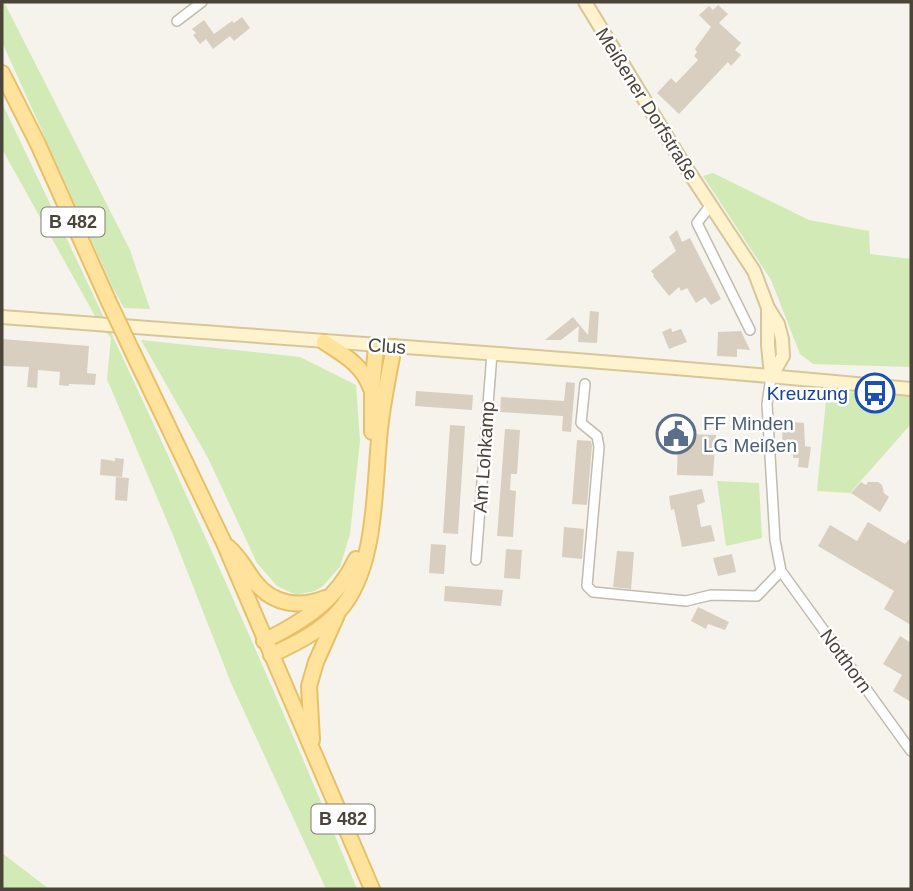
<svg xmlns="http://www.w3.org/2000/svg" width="913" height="891" viewBox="0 0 913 891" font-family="Helvetica,sans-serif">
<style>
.green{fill:#d2eab5}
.building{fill:#d8cfc1}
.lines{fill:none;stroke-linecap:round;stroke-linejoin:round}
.street-casing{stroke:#c2bbae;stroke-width:12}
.secondary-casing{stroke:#d6c79b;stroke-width:16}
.primary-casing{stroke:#e6c16a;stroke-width:18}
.street{stroke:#fff;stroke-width:9}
.secondary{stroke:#fff3cd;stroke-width:12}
.primary{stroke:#ffe39c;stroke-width:14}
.primary-bridge-casing{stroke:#e6c16a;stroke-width:18;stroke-linecap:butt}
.primary-bridge{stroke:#ffe39c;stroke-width:14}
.labels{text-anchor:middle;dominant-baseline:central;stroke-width:5;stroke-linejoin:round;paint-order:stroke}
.shield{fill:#fff;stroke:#817c74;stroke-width:2}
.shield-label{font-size:18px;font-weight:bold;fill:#4b4439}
.street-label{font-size:19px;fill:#4b4439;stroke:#fff}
.transit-label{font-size:19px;fill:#164399;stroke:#fff;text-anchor:end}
.service-label{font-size:19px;fill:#4e5e75;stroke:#fff;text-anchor:start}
</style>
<rect width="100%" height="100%" fill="#f6f3ec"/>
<g class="green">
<polygon points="2,2 4,2 130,250 150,309 124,308 112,286 2,42"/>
<path d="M2 103C126 362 249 623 357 889H326L231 683 173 535 107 379 111 338 100 325 2 149Z"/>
<polygon points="713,173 809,220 869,231 870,254 911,259 911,367 813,364 800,354 771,280 703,176"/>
<polygon points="141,340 300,357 356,385 360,441 350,534 340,567 323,586 315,591 296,595 277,586 257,563 208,458"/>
<polygon points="827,391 911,396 911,424 850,493 817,491"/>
<polygon points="717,481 759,483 762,538 726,546"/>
<polygon points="2,853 49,889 2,889"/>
</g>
<g class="building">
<polygon points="718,5 728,14 719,23 741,43 735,50 741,55 731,66 728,62 679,114 657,93 671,78 676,83 698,60 694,56 697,52 695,49 711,27 699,15 709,6 713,10"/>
<polygon points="242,17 250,28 234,41 230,36 213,49 206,39 200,44 193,35 196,33 192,29 204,20 214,34 232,21 234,23"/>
<polygon points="677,230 682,242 690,238 721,299 711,305 705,297 696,303 687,288 681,291 679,287 669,296 653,276 654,275 651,271 676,251 669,237"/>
<polygon points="590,311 599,312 597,343 578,342 579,326 561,340 545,340 573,317 588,335"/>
<polygon points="671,328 672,332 681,329 687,342 669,349 662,332"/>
<polygon points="741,331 750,350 737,349 737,357 717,356 718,332"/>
<polygon points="2,339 89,346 87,373 96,374 95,385 69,384 69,386 59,385 60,372 38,370 37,388 27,387 29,367 2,366"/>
<polygon points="566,382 575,383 571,432 562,431 563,416 500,412 501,397 564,401"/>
<polygon points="416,391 473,395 472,410 415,406"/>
<polygon points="793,422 804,423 805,446 811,447 808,468 798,467 799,458 793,458 793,450 788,450 782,443 783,424 792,424"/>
<polygon points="450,425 465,426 458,534 443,533"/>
<polygon points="505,429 520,430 517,474 511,474 510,490 516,491 513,537 497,536"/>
<polygon points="689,434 716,435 713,476 677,475 678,435"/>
<polygon points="577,440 591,441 592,446 587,505 572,504"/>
<polygon points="115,458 124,459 122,477 100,475 101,459 115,461"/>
<polygon points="116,477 129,478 127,501 115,500"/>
<polygon points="861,482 866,485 868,482 878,482 882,485 884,493 889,497 880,512 851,493"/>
<polygon points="702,489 705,502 697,505 701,527 711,525 715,541 682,547 674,509 671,510 669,496"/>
<polygon points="868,522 905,544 911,537 911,625 884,609 894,591 818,546 830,525 857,541"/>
<polygon points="564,527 584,529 582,559 562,557"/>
<polygon points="431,544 446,545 444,574 429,573"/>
<polygon points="506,549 522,550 520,579 504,578"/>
<polygon points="617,551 634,552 631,589 613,587"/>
<polygon points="732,554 736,572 718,576 713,558"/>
<polygon points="445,586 503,590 501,606 444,601"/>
<polygon points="698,607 729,622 725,630 708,624 706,629 691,621"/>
<polygon points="900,636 911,643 911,702 893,691 902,675 883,664"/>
</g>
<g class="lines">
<defs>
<g id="street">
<polyline points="177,21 202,2"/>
<polyline points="710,206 697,223 750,330"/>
<polyline points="771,377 767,404 775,540 781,571 911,751"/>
<polyline points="585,384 581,423 597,436 599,447 587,586 593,592 686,601 711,595 757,596 781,571"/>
<polyline points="476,560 492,353"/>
</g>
<g id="secondary">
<polyline points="585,2 681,160 754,271 768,308 778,324 782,339 783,356 771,377"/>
<polyline points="768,308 768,345 771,376"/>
<path d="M2 317C305 340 608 360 911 389"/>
</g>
<g id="primary">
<polyline points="2,73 38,144 108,300"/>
<path d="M324 342C344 355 363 365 371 389"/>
<polyline points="133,353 224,543 372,889"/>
<polyline points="372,432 372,390 376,346"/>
<path d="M228 547C240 557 246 570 255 582 273 605 300 608 325 598"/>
<path d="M264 641C304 621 337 600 356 559"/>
<path d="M271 655C294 644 320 632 338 612 380 566 373 480 381 421 384 397 389 372 394 347"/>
<polyline points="312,740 309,686 316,662 337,615"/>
</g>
</defs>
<use href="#street" class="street-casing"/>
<use href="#secondary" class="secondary-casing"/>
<use href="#primary" class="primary-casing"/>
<use href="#street" class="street"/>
<use href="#secondary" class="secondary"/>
<use href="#primary" class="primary"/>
<defs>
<polyline id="primary-bridge" points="108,300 133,353"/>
</defs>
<use href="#primary-bridge" class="primary-bridge-casing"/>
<use href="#primary-bridge" class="primary-bridge"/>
</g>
<defs>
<symbol id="bus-ring" viewBox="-11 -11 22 22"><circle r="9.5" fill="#fff" stroke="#1a4fb4" stroke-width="1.5"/><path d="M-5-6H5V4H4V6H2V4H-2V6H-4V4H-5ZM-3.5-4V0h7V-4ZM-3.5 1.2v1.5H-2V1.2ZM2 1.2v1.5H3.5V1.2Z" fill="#1a4fb4"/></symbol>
<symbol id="civic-ring" viewBox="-11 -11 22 22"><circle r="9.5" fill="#fff" stroke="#5c6f8a" stroke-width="1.5"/><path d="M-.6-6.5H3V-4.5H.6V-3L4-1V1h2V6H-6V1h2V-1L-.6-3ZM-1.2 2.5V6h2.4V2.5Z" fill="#5c6f8a"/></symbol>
</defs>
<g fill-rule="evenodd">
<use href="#bus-ring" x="853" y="371" width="44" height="44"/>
<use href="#civic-ring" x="654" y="412" width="44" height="44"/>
</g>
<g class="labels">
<g class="shield">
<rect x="41.5" y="207.5" width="63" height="29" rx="5"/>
<rect x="311.5" y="804.5" width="63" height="29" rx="5"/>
</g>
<g class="shield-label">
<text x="73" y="222">B 482</text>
<text x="343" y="819">B 482</text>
</g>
<g class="street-label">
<text transform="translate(647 104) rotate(58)">Meißener Dorfstraße</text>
<text transform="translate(387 346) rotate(4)">Clus</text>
<text transform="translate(484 457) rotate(-86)">Am Lohkamp</text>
<text transform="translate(846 661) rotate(54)">Notthorn</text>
</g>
<g class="transit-label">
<text x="848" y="393">Kreuzung</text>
</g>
<g class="service-label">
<text x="703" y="423">FF Minden<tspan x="703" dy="22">LG Meißen</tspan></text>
</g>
</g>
<rect width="913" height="891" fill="none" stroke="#4b4439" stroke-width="7"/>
</svg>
